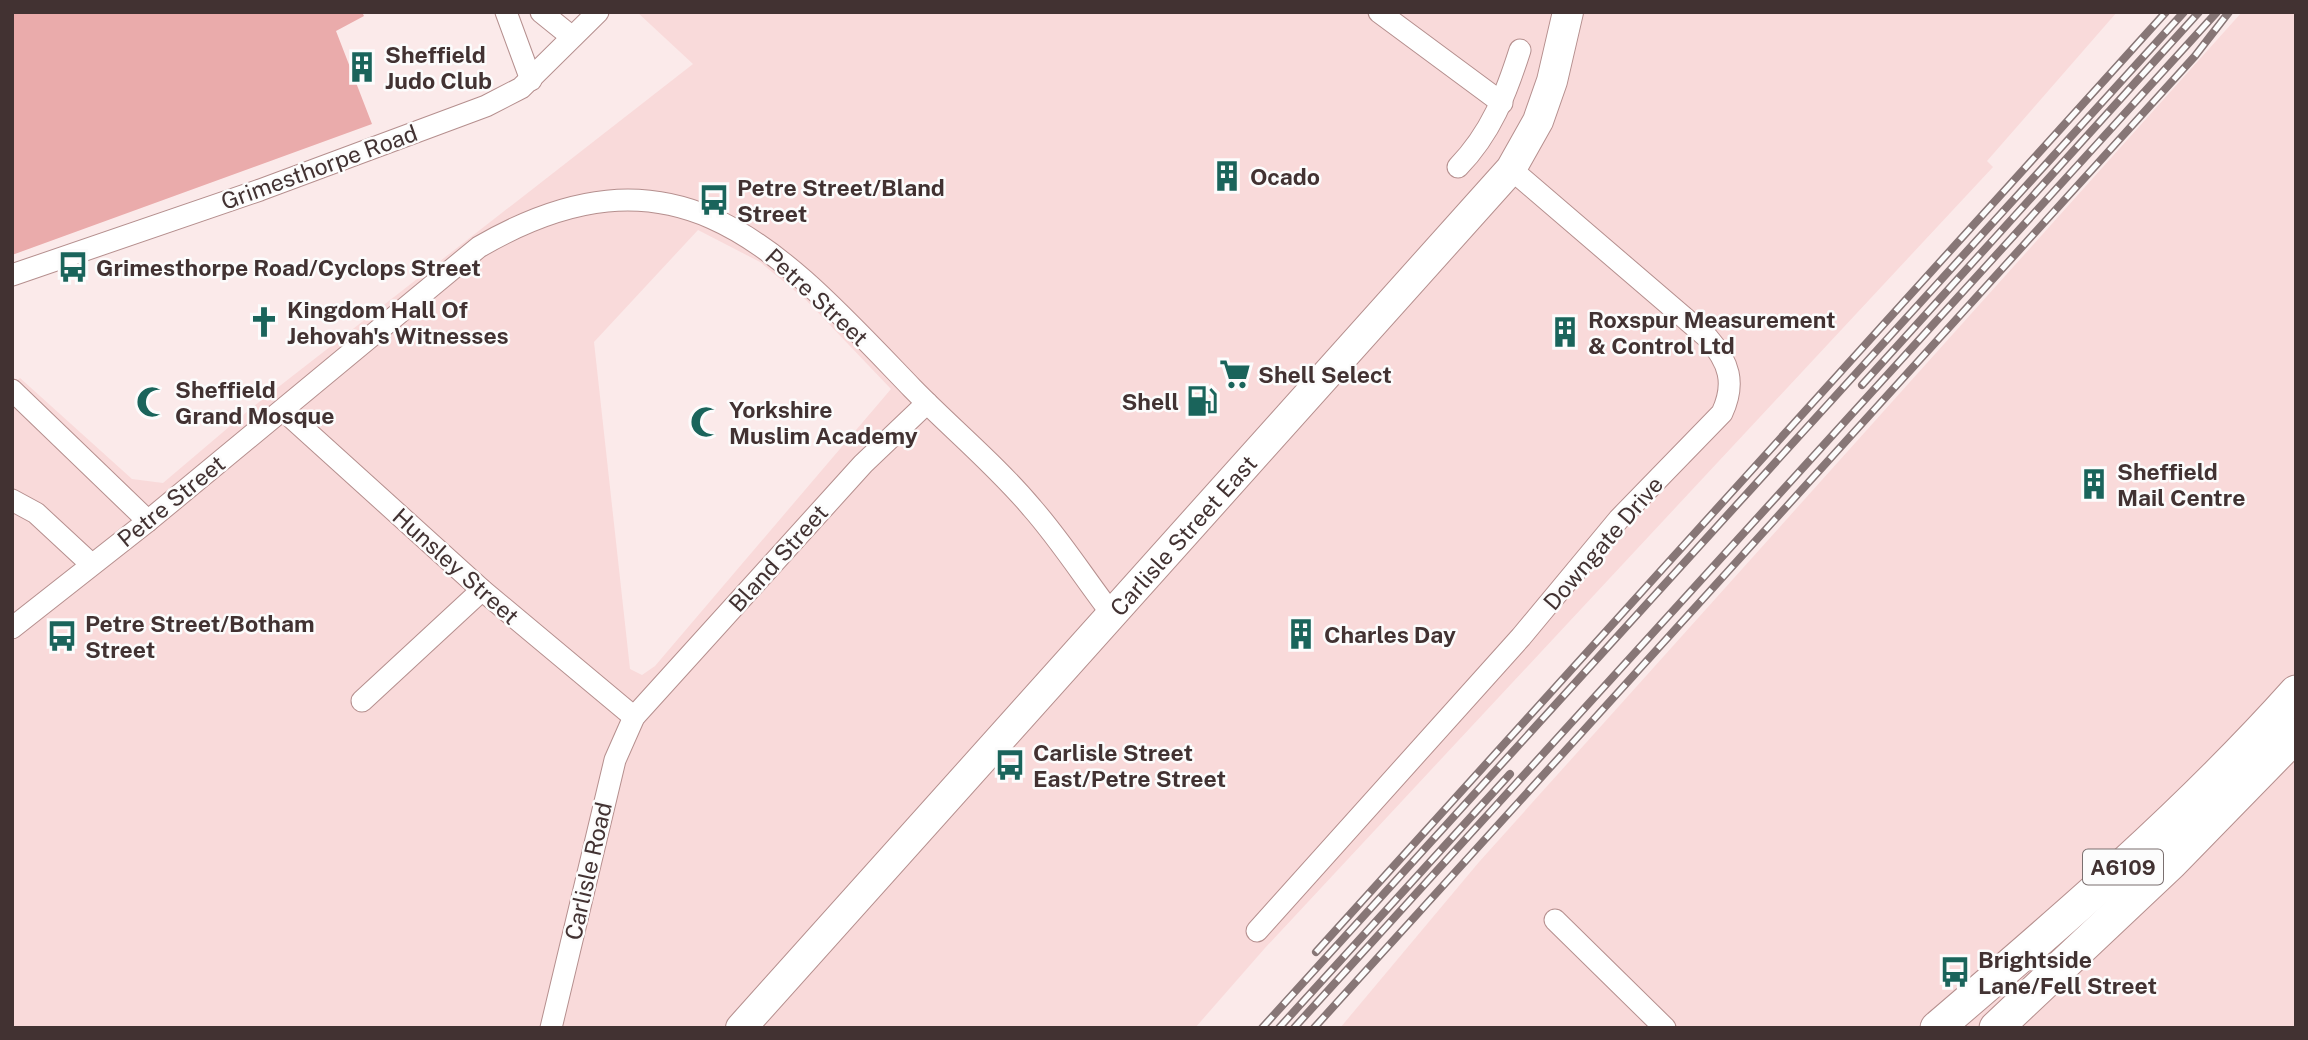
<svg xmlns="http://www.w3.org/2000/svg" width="2308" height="1040" viewBox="0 0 2308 1040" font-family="'Public Sans',sans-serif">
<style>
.built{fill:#f9dada;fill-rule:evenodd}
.green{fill:#eaabab}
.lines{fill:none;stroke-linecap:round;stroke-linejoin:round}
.minor-casing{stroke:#b58f8e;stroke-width:23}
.secondary-casing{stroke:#b58f8e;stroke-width:32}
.primary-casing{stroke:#b58f8e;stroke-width:35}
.minor{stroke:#fff;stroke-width:21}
.secondary{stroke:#fff;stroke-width:30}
.primary{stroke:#fff;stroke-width:33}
.rail-casing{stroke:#877676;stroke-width:8}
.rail{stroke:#fcfcfc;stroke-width:5;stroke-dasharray:16;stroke-linecap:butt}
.labels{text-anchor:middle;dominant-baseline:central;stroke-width:5;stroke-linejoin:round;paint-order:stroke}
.shield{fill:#fcfcfc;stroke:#7a6f6f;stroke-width:2}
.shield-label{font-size:21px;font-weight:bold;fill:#423232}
.poi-label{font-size:23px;font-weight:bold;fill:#423232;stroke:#fcfcfc;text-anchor:start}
.street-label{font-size:23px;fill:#423232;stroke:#fcfcfc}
</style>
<rect width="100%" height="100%" fill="#fbeaea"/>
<g class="built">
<path d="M637 12H2117L1987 161 1993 167 1265 948 1195 1028H12V385L20 378 132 479 163 483 249 410 693 64ZM698 230 760 262 806 300 891 389 655 666 642 675 630 669 594 342Z"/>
<polygon points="2242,12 2296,12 2296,1028 1340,1028 1479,862"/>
</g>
<polygon class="green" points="12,12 362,12 364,16 336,31 372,124 12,255"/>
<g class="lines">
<defs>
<g id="minor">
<polyline points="506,12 531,80"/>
<polyline points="541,12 572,37"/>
<polyline points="1379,12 1502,103"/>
<path d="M1458 167C1491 133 1506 94 1520 50"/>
<polyline points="12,275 260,190 486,106 521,88 598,12"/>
<polyline points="12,390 148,521"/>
<polyline points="283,410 482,590 634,717"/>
<polyline points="12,500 36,513 91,564"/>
<path d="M12 628 148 521 479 247C679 131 779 250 912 388 951 428 996 465 1032 508 1061 541 1085 579 1112 614"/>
<polyline points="362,701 482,590"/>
<polyline points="1555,920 1665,1028"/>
<path d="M1257 931 1521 637 1619 519 1722 413C1736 383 1729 362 1708 338L1511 169"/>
<polyline points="551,1028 615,760 634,717 863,464 927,403"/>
</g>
<g id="secondary">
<path id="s1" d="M741 1028 1511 169 1538 121 1552 81 1568 12"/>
</g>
<g id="primary">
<path d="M1937 1028C2062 921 2186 815 2296 692"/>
<polyline points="1996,1028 2171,863 2296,735"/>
</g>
</defs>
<use href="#minor" class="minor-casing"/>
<use href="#secondary" class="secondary-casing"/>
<use href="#primary" class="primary-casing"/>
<use href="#minor" class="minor"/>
<use href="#secondary" class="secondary"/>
<use href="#primary" class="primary"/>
<defs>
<g id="rail">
<polyline points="1862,385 2199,12"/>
<polyline points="1316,952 2166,12"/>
<polyline points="1262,1028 2184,12"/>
<polyline points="1279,1028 1510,774"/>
<polyline points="1294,1028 2217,12"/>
<polyline points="1314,1028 2195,56 2229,12"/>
</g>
</defs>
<use href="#rail" class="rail-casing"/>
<use href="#rail" class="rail"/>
</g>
<defs>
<symbol id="building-bare" viewBox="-9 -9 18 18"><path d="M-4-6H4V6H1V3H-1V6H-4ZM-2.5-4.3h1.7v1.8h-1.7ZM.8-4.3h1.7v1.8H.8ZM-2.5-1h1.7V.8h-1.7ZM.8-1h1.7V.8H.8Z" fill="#1a645b" stroke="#fcfcfc" stroke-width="2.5" paint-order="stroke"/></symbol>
<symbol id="bus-bare" viewBox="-9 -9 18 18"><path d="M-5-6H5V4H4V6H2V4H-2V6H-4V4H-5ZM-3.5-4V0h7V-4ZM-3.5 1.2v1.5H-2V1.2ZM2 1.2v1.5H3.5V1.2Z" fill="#1a645b" stroke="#fcfcfc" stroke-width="2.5" paint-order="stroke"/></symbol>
<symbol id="church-bare" viewBox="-9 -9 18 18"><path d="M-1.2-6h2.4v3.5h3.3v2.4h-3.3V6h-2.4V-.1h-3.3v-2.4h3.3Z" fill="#1a645b" stroke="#fcfcfc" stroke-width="2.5" paint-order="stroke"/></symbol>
<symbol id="supermarket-bare" viewBox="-9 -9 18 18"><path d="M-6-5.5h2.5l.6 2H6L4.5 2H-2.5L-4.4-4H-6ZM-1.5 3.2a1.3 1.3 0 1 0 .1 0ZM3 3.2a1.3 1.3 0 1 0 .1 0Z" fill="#1a645b" stroke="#fcfcfc" stroke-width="2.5" paint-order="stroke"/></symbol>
<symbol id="fuel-bare" viewBox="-9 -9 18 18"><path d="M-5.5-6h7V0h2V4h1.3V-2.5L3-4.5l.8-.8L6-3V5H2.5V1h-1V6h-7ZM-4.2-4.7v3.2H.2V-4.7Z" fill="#1a645b" stroke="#fcfcfc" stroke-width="2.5" paint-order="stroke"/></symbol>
<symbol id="mosque-bare" viewBox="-9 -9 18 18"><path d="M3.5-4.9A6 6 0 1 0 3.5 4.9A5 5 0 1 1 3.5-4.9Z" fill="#1a645b" stroke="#fcfcfc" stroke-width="2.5" paint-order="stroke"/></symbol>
</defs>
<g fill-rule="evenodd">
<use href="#building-bare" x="340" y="45" width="44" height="44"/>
<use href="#building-bare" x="1205" y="154" width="44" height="44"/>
<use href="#bus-bare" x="692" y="178" width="44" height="44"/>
<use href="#bus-bare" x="51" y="245" width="44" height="44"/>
<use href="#church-bare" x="242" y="300" width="44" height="44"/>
<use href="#building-bare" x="1543" y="310" width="44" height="44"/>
<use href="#supermarket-bare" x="1213" y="352" width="44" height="44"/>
<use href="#fuel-bare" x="1180" y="379" width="44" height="44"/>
<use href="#mosque-bare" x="130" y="380" width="44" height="44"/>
<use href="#mosque-bare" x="684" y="400" width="44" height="44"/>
<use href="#building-bare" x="2072" y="462" width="44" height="44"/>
<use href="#building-bare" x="1279" y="612" width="44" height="44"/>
<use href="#bus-bare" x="40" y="614" width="44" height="44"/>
<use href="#bus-bare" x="988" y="743" width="44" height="44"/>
<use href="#bus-bare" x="1933" y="950" width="44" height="44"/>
</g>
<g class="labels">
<rect class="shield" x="2083" y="849.5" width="80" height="35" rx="5"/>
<g class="shield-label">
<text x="2123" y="867">A6109</text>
</g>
<g class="poi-label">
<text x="385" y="54">Sheffield<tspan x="385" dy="26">Judo Club</tspan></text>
<text x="1250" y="176">Ocado</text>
<text x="737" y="187">Petre Street/Bland<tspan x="737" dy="26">Street</tspan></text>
<text x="96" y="267">Grimesthorpe Road/Cyclops Street</text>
<text x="287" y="309">Kingdom Hall Of<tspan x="287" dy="26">Jehovah's Witnesses</tspan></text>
<text x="1588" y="319">Roxspur Measurement<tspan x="1588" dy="26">&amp; Control Ltd</tspan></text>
<text x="1258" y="374">Shell Select</text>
<text x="175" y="389">Sheffield<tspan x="175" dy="26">Grand Mosque</tspan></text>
<text x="1179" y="401" text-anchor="end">Shell</text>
<text x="729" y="409">Yorkshire<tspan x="729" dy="26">Muslim Academy</tspan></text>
<text x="2117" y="471">Sheffield<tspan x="2117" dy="26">Mail Centre</tspan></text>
<text x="85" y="623">Petre Street/Botham<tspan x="85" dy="26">Street</tspan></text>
<text x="1324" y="634">Charles Day</text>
<text x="1033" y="752">Carlisle Street<tspan x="1033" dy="26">East/Petre Street</tspan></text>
<text x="1978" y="959">Brightside<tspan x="1978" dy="26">Lane/Fell Street</tspan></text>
</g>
<g class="street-label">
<text transform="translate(319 167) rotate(-20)">Grimesthorpe Road</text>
<text transform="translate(817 297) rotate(43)">Petre Street</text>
<text transform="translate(171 501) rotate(-39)">Petre Street</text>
<text stroke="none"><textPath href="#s1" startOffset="662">Carlisle Street East</textPath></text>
<text transform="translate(1603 543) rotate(-49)">Downgate Drive</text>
<text transform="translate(778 558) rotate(-48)">Bland Street</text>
<text transform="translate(456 566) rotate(42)">Hunsley Street</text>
<text transform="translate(588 871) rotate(-77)">Carlisle Road</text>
</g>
</g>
<rect width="2308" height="1040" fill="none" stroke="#423232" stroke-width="28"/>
</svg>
